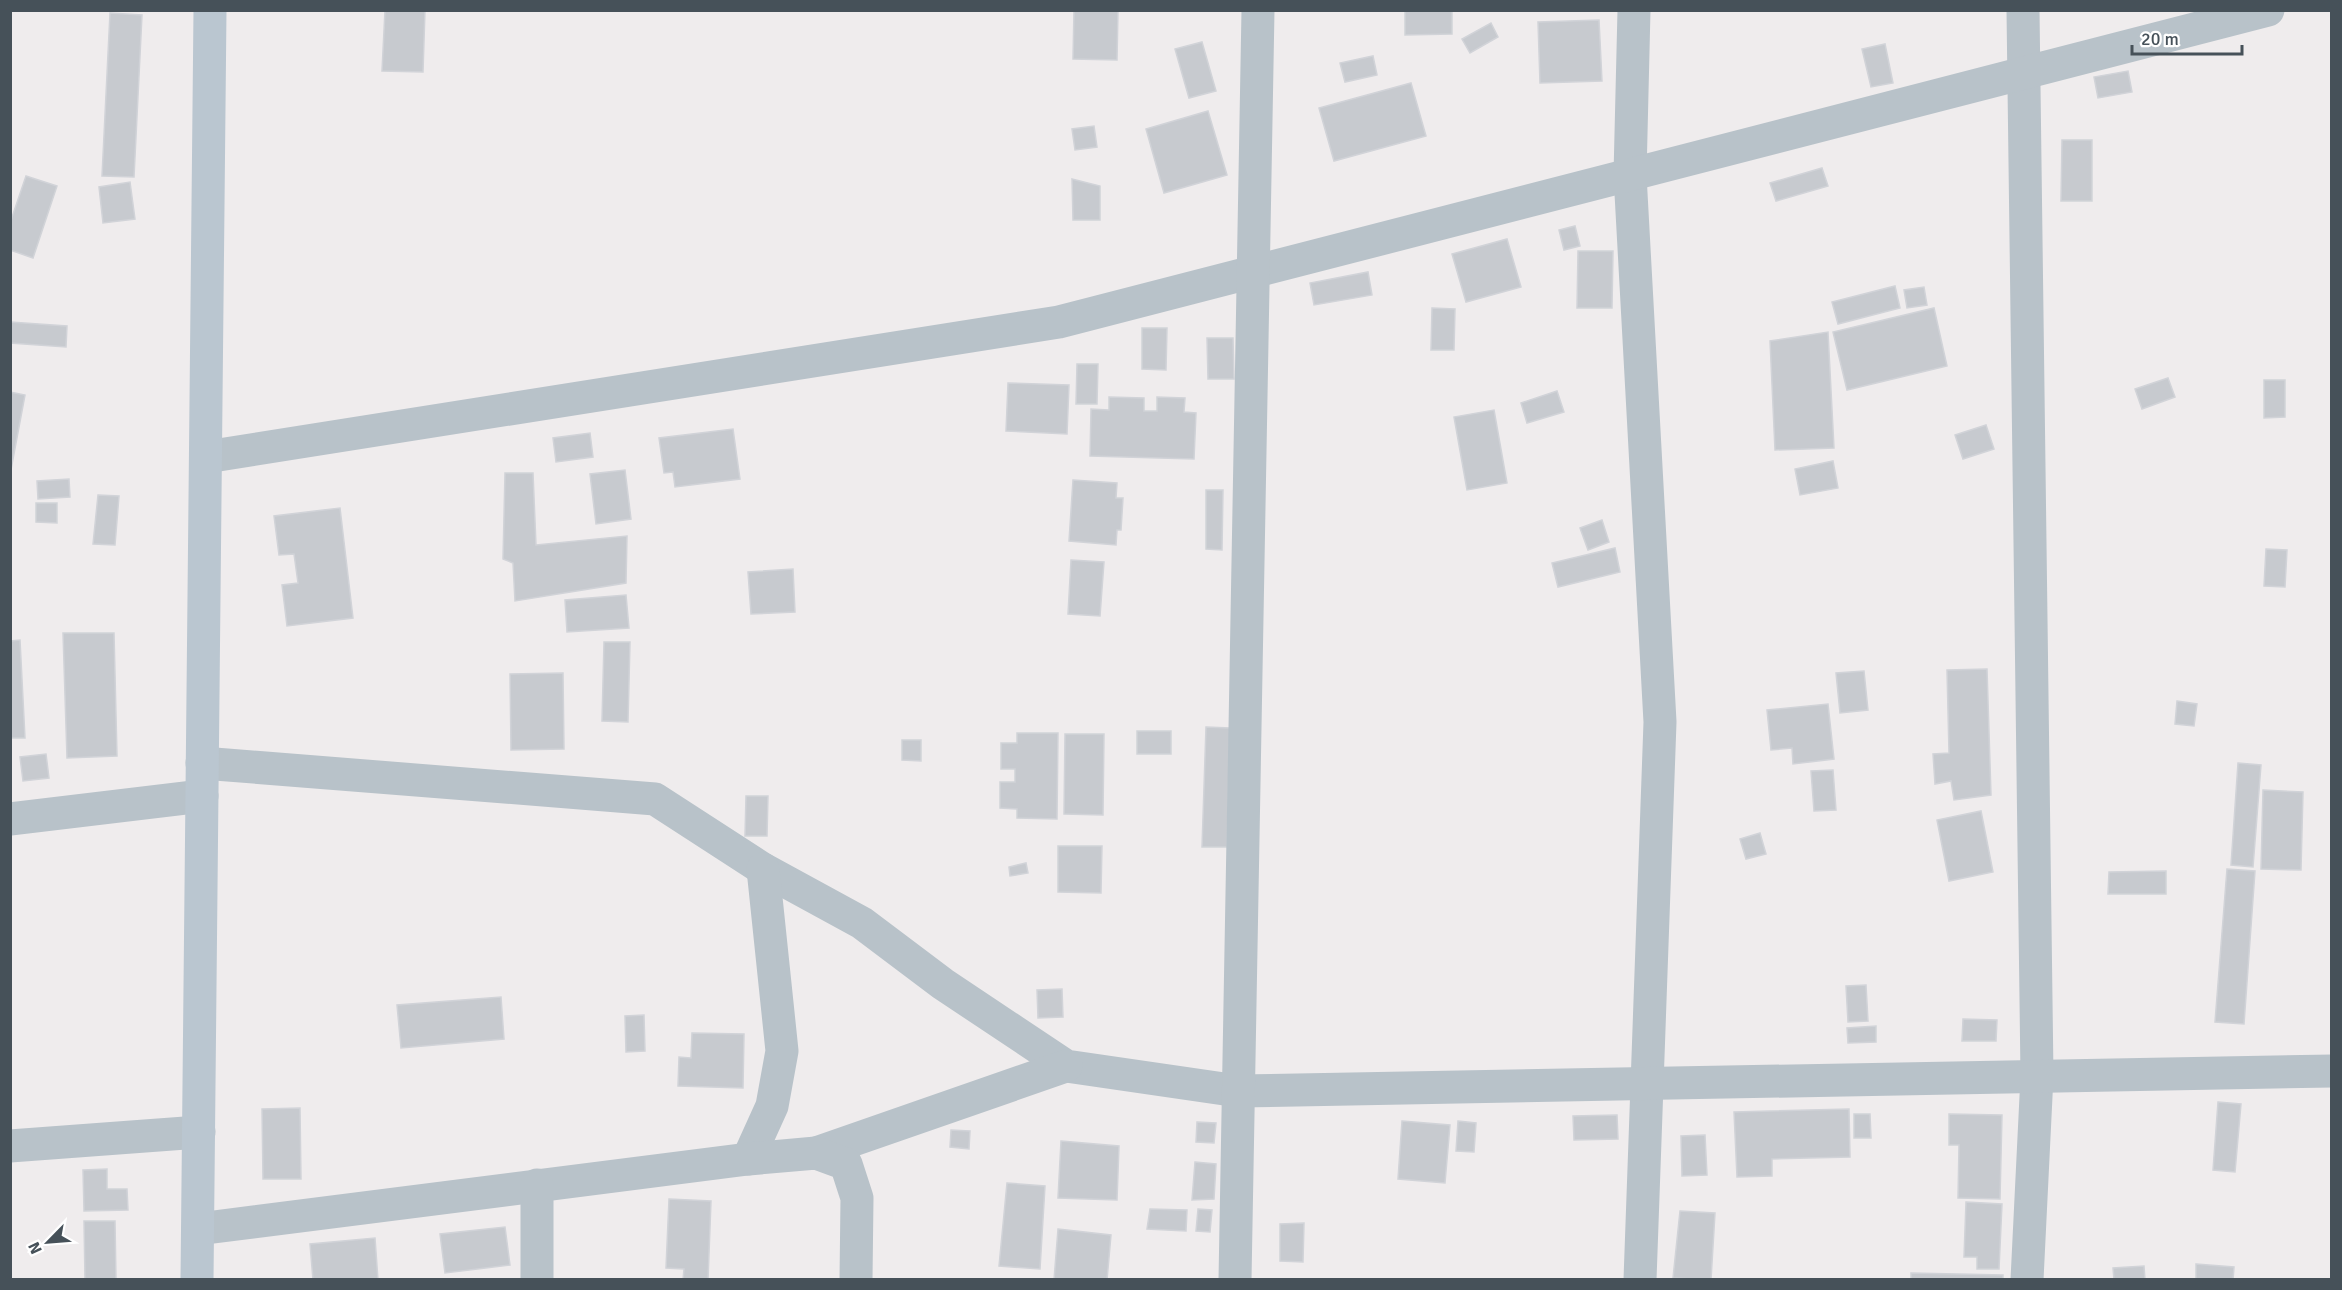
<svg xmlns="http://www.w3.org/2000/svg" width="2342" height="1290" viewBox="0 0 2342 1290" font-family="Signika,sans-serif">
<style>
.building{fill:#c7cacf;stroke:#d1d3d8;stroke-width:1.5}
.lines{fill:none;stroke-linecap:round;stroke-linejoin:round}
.street{stroke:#b8c2c9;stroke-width:33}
.secondary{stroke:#bac6d0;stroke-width:33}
</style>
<rect width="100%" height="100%" fill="#efeced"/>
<g class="building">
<polygon points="385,10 425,10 423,72 382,71"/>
<polygon points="1074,10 1118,10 1117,60 1073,59"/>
<polygon points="1405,10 1452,10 1452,34 1405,35"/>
<polygon points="110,13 142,15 134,177 102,176"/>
<polygon points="1599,20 1602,81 1540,83 1538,22"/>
<polygon points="1491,23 1498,37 1470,53 1462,39"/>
<polygon points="1202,42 1216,91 1189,98 1175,49"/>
<polygon points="1885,44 1893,83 1871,87 1862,49"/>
<polygon points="1373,56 1377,75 1345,82 1340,63"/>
<polygon points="2128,71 2132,92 2098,98 2094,77"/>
<polygon points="1411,83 1426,136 1334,161 1319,108"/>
<polygon points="1208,111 1227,175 1164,193 1146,129"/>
<polygon points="1094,126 1097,147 1075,150 1072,129"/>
<polygon points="2062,140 2092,140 2092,201 2061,201"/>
<polygon points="1822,168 1828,186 1776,201 1770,183"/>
<polygon points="26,176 57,186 33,258 10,250 10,223"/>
<polygon points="1072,179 1100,186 1100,220 1073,220"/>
<polygon points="130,182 135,219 103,223 99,187"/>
<polygon points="1575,226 1580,246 1564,250 1559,230"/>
<polygon points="1507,239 1521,287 1466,302 1452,254"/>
<polygon points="1578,251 1613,251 1612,308 1577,308"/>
<polygon points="1368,272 1372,295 1314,305 1310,283"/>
<polygon points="1895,286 1900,308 1838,324 1832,302"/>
<polygon points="1924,287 1927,305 1907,308 1904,290"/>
<polygon points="1432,308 1455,309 1454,350 1431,350"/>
<polygon points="1934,308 1947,366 1847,390 1833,332"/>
<polygon points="10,322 67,326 66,347 10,343"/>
<polygon points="1142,328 1167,328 1166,370 1142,369"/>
<polygon points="1828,332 1834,448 1775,450 1770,341"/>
<polygon points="1207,338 1233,338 1234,379 1208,379"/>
<polygon points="1077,364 1098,364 1097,404 1076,404"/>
<polygon points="2168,378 2175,397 2142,409 2135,389"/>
<polygon points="2264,380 2285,380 2285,417 2264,418"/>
<polygon points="1008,383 1069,385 1067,434 1006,431"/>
<polygon points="1557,391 1564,412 1527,423 1521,403"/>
<polygon points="10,392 25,395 10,475"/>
<polygon points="1109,397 1144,398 1144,411 1157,411 1157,397 1185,398 1184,412 1196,413 1194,459 1090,456 1091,409 1109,410"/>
<polygon points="1494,410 1507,483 1467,490 1454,417"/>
<polygon points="1986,425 1994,449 1963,459 1955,435"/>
<polygon points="733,429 740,479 675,487 673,472 664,473 659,438"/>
<polygon points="590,433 593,457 556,462 553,438"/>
<polygon points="1833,461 1838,488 1800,495 1795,469"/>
<polygon points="625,470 631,519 596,524 590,474"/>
<polygon points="505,473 533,473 536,545 627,536 626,583 515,601 513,563 503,559"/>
<polygon points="69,479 70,497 38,499 37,481"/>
<polygon points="1073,480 1117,483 1116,498 1123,498 1121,530 1117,530 1116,545 1069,541"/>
<polygon points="1206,490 1223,490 1222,550 1206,549"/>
<polygon points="98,495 119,496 115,545 93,544"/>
<polygon points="36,503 57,503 57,523 36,522"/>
<polygon points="340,508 353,618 287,626 282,585 298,583 294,554 279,555 274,516"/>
<polygon points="1602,520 1609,542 1588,550 1580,528"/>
<polygon points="1615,548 1620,572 1558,587 1552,563"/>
<polygon points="2266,549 2287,550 2285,587 2264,586"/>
<polygon points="1071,560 1104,562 1100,616 1068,614"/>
<polygon points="793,569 795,612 751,614 748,572"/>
<polygon points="626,595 629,628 567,632 565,600"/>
<polygon points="63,633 114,633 117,756 67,758"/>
<polygon points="20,640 25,738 10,738 10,641"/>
<polygon points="604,642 630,642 628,722 602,721"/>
<polygon points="1987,669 1991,795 1954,800 1951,781 1935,784 1933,754 1949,753 1947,670"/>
<polygon points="1864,671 1868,710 1840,713 1836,673"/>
<polygon points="563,673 564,749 511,750 510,674"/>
<polygon points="2177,701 2197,704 2194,726 2175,724"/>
<polygon points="1828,704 1834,759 1793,764 1792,748 1771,750 1767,710"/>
<polygon points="1206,727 1230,728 1227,847 1202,847"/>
<rect x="1137" y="731" width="34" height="23"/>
<polygon points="1017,733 1058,733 1057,819 1017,818 1017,809 1000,808 1000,782 1015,782 1015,769 1001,769 1001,743 1017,743"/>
<polygon points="1065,734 1104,734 1103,815 1064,814"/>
<polygon points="902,740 921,740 921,761 902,760"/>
<polygon points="46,754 49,778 23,781 20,757"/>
<polygon points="2238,763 2261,765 2253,867 2231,865"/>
<polygon points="1833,770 1836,810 1814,811 1811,771"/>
<polygon points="2263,790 2303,792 2301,870 2261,869"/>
<polygon points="746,796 768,796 767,836 745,836"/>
<polygon points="1981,811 1993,872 1949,881 1937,820"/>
<polygon points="1760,833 1766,854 1746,859 1740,839"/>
<polygon points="1058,846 1102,846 1101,893 1058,892"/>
<polygon points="1026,863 1028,873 1010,876 1009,867"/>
<polygon points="2227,869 2255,871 2244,1024 2215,1022"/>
<polygon points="2166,871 2166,894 2108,894 2109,872"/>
<polygon points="1866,985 1868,1021 1848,1022 1846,986"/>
<polygon points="1062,989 1063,1017 1038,1018 1037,990"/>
<polygon points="501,997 504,1039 401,1048 397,1005"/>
<polygon points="644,1015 645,1051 626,1052 625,1016"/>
<polygon points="1963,1019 1997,1020 1996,1041 1962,1041"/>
<polygon points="1876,1026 1876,1042 1848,1043 1847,1028"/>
<polygon points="692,1033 744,1034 743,1088 678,1086 679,1057 691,1058"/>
<polygon points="2218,1102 2241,1104 2235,1172 2213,1170"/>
<polygon points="300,1108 301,1179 263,1179 262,1109"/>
<polygon points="1849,1109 1850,1157 1772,1159 1772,1176 1737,1177 1734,1112"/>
<polygon points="1854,1114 1870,1114 1871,1138 1854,1138"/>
<polygon points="1949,1114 2002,1115 2000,1199 1958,1198 1959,1145 1949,1145"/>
<polygon points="1617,1115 1618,1139 1574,1140 1573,1116"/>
<polygon points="1402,1121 1450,1125 1445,1183 1398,1179"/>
<polygon points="1458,1121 1476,1123 1474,1152 1456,1151"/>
<polygon points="1197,1122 1216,1123 1214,1143 1196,1142"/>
<polygon points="951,1130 970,1131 969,1149 950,1147"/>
<polygon points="1705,1135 1707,1175 1682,1176 1681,1136"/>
<polygon points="1061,1141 1119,1146 1117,1200 1058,1198"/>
<polygon points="1195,1162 1216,1164 1214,1199 1192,1200"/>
<polygon points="107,1169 107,1189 127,1189 128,1210 84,1211 83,1170"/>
<polygon points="1007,1183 1045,1186 1040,1269 999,1266"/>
<polygon points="669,1199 711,1201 708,1280 683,1280 684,1269 666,1268"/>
<polygon points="1966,1202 2002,1204 1999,1269 1977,1269 1977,1257 1964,1257"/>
<polygon points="1150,1209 1187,1210 1186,1231 1147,1229"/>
<polygon points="1198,1209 1212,1210 1210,1232 1196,1231"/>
<polygon points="1680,1211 1715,1213 1711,1280 1673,1278"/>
<polygon points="84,1221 115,1221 116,1280 85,1280"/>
<polygon points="1304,1223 1303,1262 1280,1261 1280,1224"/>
<polygon points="505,1227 510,1265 445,1273 440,1234"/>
<polygon points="1058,1229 1111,1235 1107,1280 1054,1280"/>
<polygon points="375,1238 378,1280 313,1280 310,1244"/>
<polygon points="2196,1264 2234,1267 2233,1280 2196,1280"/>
<polygon points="2144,1266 2145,1280 2114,1280 2113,1268"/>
<polygon points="1911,1273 2003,1275 2003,1280 1911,1280"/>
</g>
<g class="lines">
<g class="street">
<polyline points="1634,10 1630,175 1660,722 1640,1280"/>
<polyline points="2023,10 2037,1076 2027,1280"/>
<polyline points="206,457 1059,322 2268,10"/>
<polyline points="202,763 655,799 763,869 862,923 943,984 1066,1066 1238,1091 2332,1071"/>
<polyline points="10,819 202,796"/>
<polyline points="10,1146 199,1132"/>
<polyline points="816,1153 1066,1066"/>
<polyline points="748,1159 772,1106 782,1051 763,869"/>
<polyline points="198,1229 748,1159 816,1153 846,1164 857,1198 856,1280"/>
<polyline points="537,1280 537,1185"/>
<polyline points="1235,1280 1258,10"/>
</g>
<polyline class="secondary" points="197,1280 210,10"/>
</g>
<rect width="2342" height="1290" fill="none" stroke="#465159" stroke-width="24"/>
<g transform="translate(48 1242) rotate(245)" stroke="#ffffff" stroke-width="4.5" paint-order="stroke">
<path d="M0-4.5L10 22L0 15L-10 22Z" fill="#465159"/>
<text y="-9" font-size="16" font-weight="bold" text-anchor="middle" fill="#465159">N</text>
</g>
<path d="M2132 45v9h110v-9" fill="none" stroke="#465159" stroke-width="3"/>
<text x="2141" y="45" font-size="18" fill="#465159" stroke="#ffffff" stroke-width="4.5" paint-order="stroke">20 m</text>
</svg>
